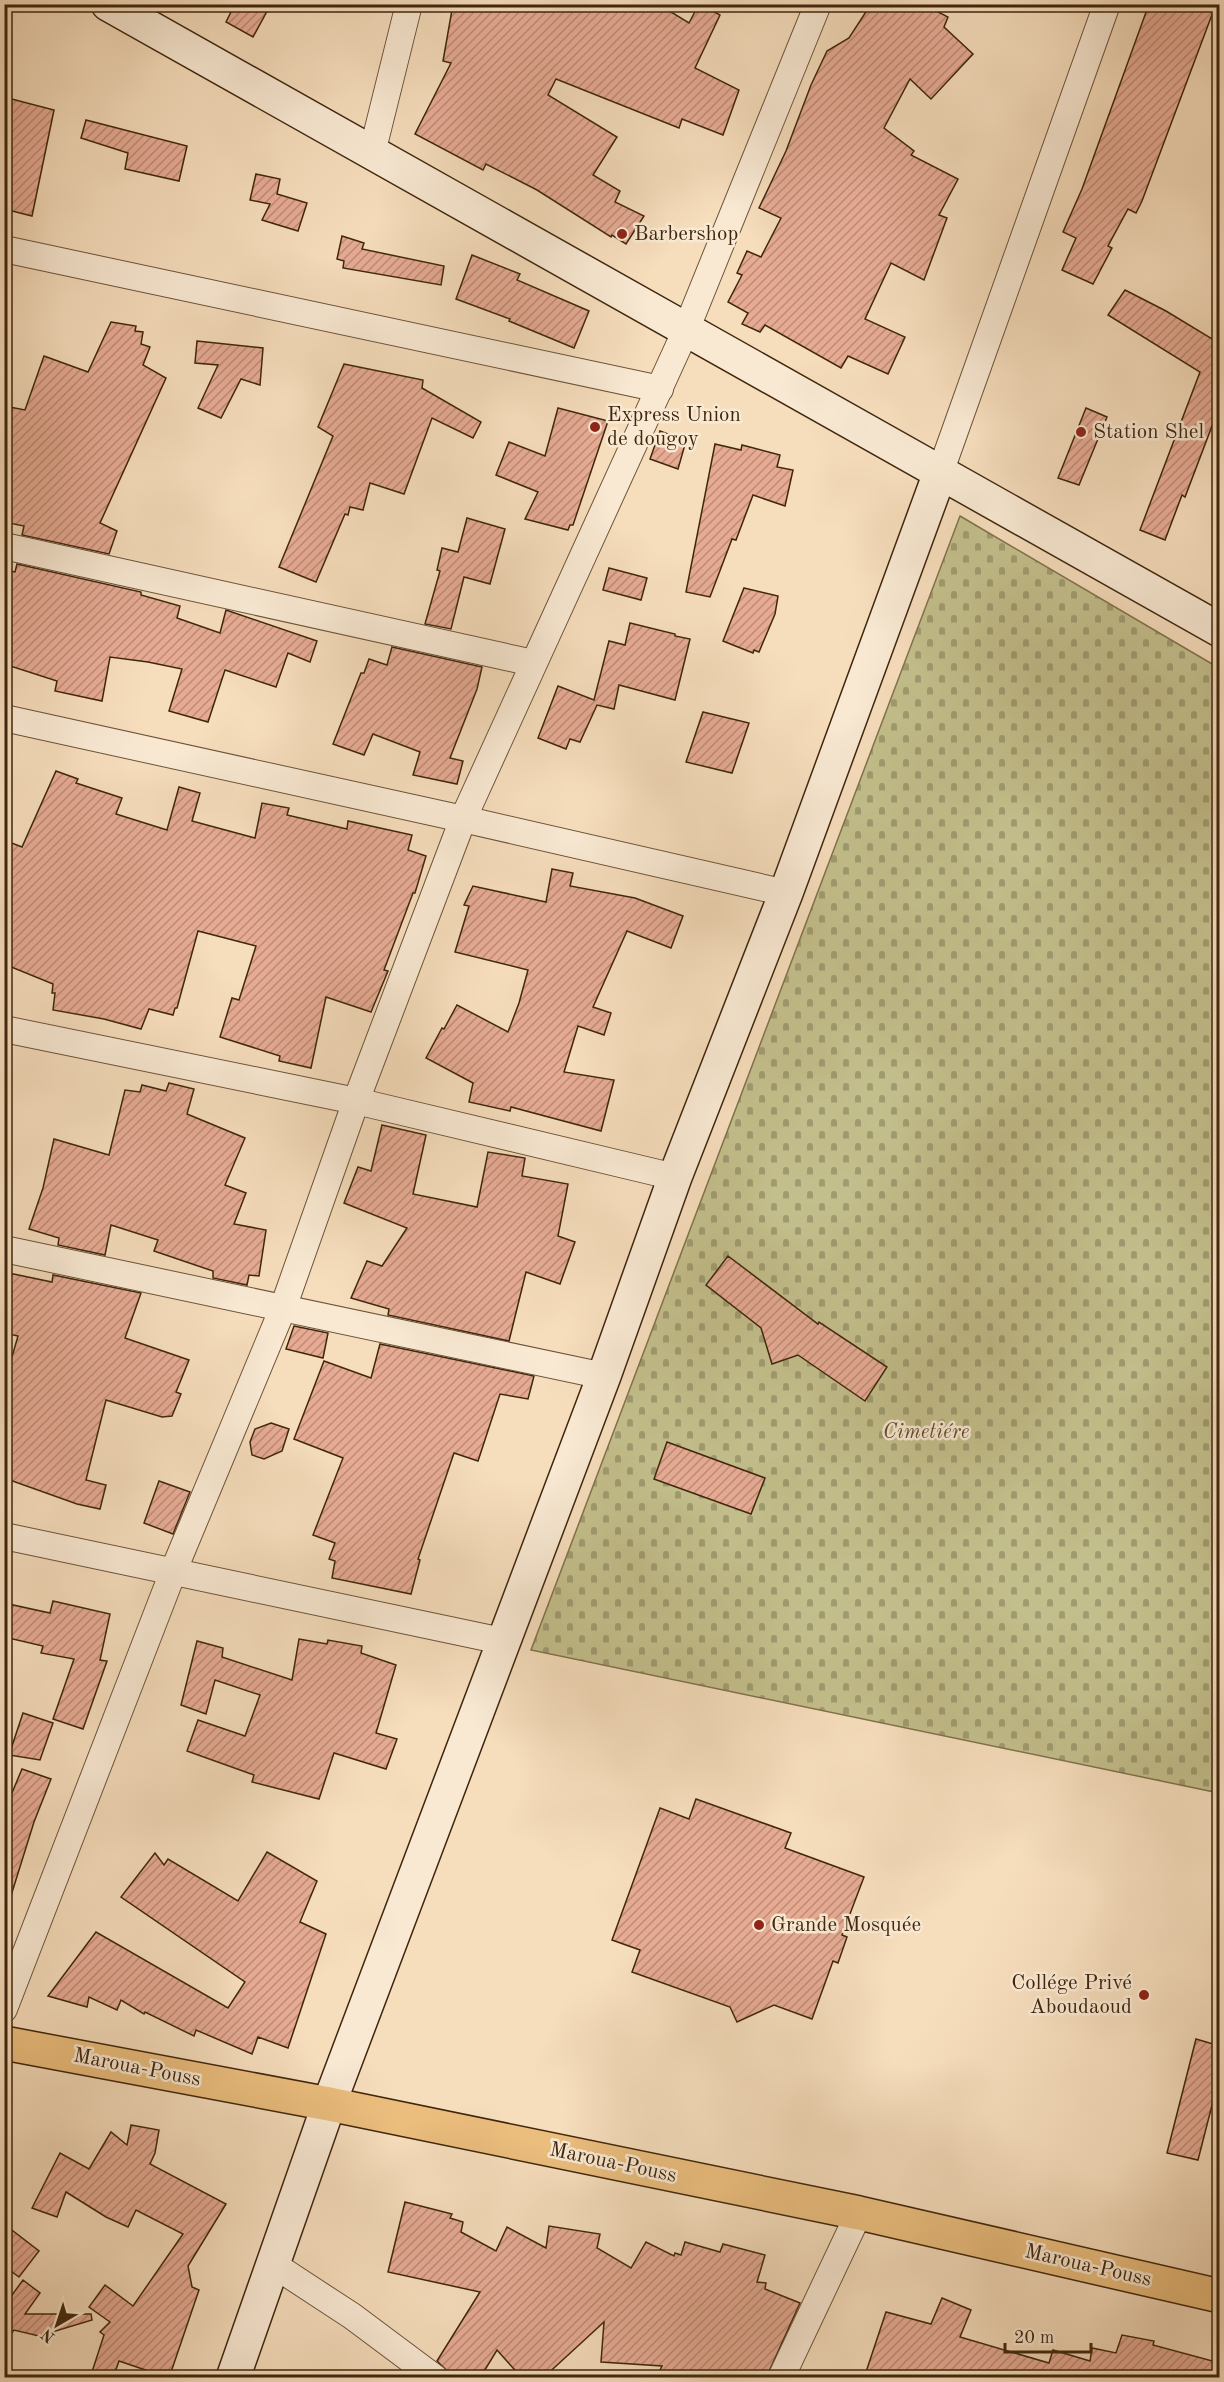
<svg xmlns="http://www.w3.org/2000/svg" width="1224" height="2382" viewBox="0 0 1224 2382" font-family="'Old Standard TT',serif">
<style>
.cemetery{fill:url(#cemetery-stones);stroke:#81724c;stroke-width:1.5}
.building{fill:url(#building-hatch);stroke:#3f260d;stroke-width:1.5}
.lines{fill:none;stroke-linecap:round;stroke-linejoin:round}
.street-casing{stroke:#6d5439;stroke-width:28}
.secondary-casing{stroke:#3f260d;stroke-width:36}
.primary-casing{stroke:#3f260d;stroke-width:36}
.street{stroke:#f9e9d3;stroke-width:26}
.secondary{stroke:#f9e9d3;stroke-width:33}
.primary{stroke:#ebbe7e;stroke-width:33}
.poi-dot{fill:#8f2418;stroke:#f9e9d3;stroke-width:2}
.labels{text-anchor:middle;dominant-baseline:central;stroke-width:5;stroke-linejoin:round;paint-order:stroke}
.poi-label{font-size:21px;fill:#3f260d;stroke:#f9e9d3;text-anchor:start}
.park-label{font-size:21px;font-style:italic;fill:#604c2d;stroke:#f9e9d3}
.street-label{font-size:21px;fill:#3f260d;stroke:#f9e9d3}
</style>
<defs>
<pattern id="cemetery-stones" width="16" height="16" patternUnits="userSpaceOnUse" patternTransform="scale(1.5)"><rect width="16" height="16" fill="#c3bf8c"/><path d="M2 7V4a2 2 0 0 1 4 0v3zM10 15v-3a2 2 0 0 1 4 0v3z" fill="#a09b71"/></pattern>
<pattern id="building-hatch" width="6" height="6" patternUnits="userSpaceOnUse" patternTransform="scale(1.5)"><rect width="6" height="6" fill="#e7ab94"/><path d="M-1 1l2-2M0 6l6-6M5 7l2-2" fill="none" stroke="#bd8b77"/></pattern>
</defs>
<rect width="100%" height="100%" fill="#f6ddbc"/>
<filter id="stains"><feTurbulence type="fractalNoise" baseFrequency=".00333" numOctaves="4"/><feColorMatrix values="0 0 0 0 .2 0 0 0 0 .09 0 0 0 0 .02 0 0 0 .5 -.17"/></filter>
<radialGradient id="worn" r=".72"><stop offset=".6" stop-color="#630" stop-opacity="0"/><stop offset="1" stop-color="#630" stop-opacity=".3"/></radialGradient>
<polygon class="cemetery" points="960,516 1219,668 1219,1793 531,1650"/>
<g class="building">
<polygon points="235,4 271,4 253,37 226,22"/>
<polygon points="453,4 658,4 689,23 699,4 701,4 720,15 695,68 739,90 723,135 682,119 679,128 556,79 548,95 617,137 593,175 620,191 615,202 644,216 626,244 612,235 611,237 537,190 486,164 483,170 415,134 451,63 443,61"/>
<polygon points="871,4 923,4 948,17 944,27 973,54 931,99 910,79 884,128 914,151 911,155 958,179 939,215 947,218 924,280 891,263 865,319 905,337 888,374 848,356 841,368 765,325 760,332 742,324 748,313 728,302 742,275 737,273 747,251 761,257 781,218 759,208 786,151 811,85 827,51 849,38"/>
<polygon points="1149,4 1216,4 1142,201 1136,213 1128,209 1108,246 1112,248 1093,284 1062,270 1076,238 1063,232 1082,189"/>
<polygon points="4,97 54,110 32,216 4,209"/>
<polygon points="86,120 187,146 179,181 125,169 128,153 81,138"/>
<polygon points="256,174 280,179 277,194 307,203 298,231 262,220 270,204 250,200"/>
<polygon points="342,236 364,243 362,249 444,266 441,285 343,268 344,261 337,259"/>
<polygon points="472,255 520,274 517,280 589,311 574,348 509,321 510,319 456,299"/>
<polygon points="1125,290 1166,311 1212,339 1217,325 1220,326 1220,405 1185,497 1182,495 1165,540 1140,530 1200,372 1108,315"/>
<polygon points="111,322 136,326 135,331 143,332 141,344 150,347 143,365 166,378 100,523 117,531 109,554 22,535 24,526 4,522 4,406 25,410 44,356 88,372"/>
<polygon points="197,341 263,348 260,385 241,379 221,418 198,408 218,365 195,363"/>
<polygon points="344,364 423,380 422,388 481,422 473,438 432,418 404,494 370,483 363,510 350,507 348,515 345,514 316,582 279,567 333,436 318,427"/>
<polygon points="558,408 608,421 573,525 570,525 568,530 525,519 538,492 496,475 509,442 545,456"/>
<polygon points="1086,408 1107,417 1079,485 1058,478"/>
<polygon points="660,431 686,441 678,469 650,459"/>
<polygon points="715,444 741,450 742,445 780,455 777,467 793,470 785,506 753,495 736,540 732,539 710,597 686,592"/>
<polygon points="467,518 505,529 490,584 464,577 451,629 425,624 440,571 437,570 442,548 458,552"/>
<polygon points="17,564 141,592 141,595 180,606 177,618 220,633 226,610 317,641 310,662 288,653 276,687 225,670 208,722 169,711 182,669 148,662 110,657 102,701 55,691 57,681 4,664 4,570 15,572"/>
<polygon points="609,568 647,578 641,600 603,590"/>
<polygon points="744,588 778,596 775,614 759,652 754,650 753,653 723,641"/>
<polygon points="630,623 675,634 675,636 690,639 675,700 619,685 614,709 597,705 580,742 570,739 566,749 538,738 558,686 594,700 609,641 625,645"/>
<polygon points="392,647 482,667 477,689 450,758 463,761 457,784 413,775 420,752 373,734 364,755 333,744 361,673 364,673 369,659 387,665"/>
<polygon points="703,712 749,723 732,773 686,762"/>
<polygon points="56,771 78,779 76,783 122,798 116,814 167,830 179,787 200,793 192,821 255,838 262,803 289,808 287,815 347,829 348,821 412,835 408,850 426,856 415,893 413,893 384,970 388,971 371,1012 326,997 311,1068 279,1061 280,1056 220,1037 232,998 239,1000 256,946 198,931 177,1008 175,1008 173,1015 149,1009 141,1029 104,1019 53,1010 55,993 52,993 53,984 4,964 4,840 22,847"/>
<polygon points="552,869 573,873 570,886 635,898 683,916 671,948 627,931 593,1007 611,1013 604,1035 578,1026 564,1072 614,1080 601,1131 511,1107 510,1111 469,1102 473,1083 426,1058 442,1028 444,1029 457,1005 508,1032 519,1003 528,970 455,952 469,906 464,905 473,886 546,902"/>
<polygon points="169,1083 194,1089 187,1114 245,1138 225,1185 246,1193 234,1224 266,1230 259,1276 249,1275 247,1285 213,1278 213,1271 154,1251 158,1240 111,1225 105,1255 58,1245 59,1238 29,1229 43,1188 54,1139 109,1155 125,1090 140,1092 142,1085 166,1091"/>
<polygon points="382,1125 426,1135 413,1194 477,1207 488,1152 525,1158 522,1176 568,1184 558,1236 575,1242 560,1284 526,1272 509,1341 388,1315 389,1309 351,1298 367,1261 382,1266 407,1228 344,1203 358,1167 371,1171"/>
<polygon points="728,1256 818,1324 819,1322 887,1367 865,1401 798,1355 772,1364 761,1328 706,1285"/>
<polygon points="4,1272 52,1282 53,1275 141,1293 125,1338 189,1360 176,1392 181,1394 172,1416 162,1417 106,1400 86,1480 106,1485 100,1509 77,1504 4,1478 4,1384 18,1336 4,1333"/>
<polygon points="294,1326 328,1333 323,1358 286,1349"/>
<polygon points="380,1344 534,1376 528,1399 500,1394 478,1461 454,1453 418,1559 420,1560 411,1594 332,1578 335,1561 329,1559 335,1543 313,1535 343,1458 294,1439 324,1361 371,1378"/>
<polygon points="271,1423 289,1429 282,1451 264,1459 252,1455 250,1442 255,1429"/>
<polygon points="667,1442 765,1478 751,1514 654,1479"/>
<polygon points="159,1481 190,1492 173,1534 144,1523"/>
<polygon points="53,1601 110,1614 100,1660 107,1661 83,1729 53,1719 74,1659 41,1653 43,1646 4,1637 4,1603 50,1613"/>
<polygon points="299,1639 327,1644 328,1640 362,1646 361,1653 396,1665 376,1733 397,1739 386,1769 334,1753 319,1799 252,1782 254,1775 187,1751 198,1720 245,1736 260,1695 215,1680 206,1714 181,1705 197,1641 223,1648 222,1657 292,1680"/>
<polygon points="23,1713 53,1723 40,1760 9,1755"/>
<polygon points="22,1769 51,1779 34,1822 10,1899 4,1898 4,1819 10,1801 9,1800"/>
<polygon points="696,1799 791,1833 785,1848 864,1877 842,1935 847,1937 838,1963 833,1961 812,2019 774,2005 737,2022 730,2007 632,1972 640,1950 612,1940 660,1808 689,1819"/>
<polygon points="267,1852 317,1881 300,1922 326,1934 288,2048 258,2037 252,2054 196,2030 194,2036 145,2012 144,2014 121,2000 117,2010 89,1997 87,2007 48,1996 96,1932 228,2008 245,1982 121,1897 155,1853 164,1865 168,1859 238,1901"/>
<polygon points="1196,2039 1220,2046 1220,2074 1198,2160 1167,2153"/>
<polygon points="131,2125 159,2130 155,2153 150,2164 226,2204 188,2266 192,2287 199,2290 169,2378 119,2361 113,2378 90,2378 104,2335 100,2332 110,2322 89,2307 105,2285 133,2306 183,2234 136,2210 128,2227 106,2217 66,2192 57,2217 32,2208 60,2153 89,2169 111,2132 127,2145"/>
<polygon points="405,2202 452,2214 450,2218 463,2222 461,2232 496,2251 507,2227 546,2248 549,2226 600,2234 597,2248 631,2268 646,2242 674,2256 675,2253 681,2255 685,2242 720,2252 723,2244 765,2255 757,2282 766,2283 765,2289 800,2303 766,2378 656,2378 662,2366 601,2362 604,2322 543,2378 522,2378 497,2350 480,2378 450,2378 448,2372 437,2361 480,2292 388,2272"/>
<polygon points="4,2224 39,2251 19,2277 4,2266"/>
<polygon points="23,2280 40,2293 25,2314 91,2314 92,2320 39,2336 14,2330 4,2343 4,2306"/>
<polygon points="942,2298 971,2310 960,2337 1049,2363 1053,2350 1090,2361 1092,2348 1116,2353 1122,2335 1154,2341 1153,2345 1220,2363 1220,2378 864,2378 886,2312 931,2324"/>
</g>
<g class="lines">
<defs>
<g id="street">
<polyline points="372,153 409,4"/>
<polyline points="4,249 660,389"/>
<polyline points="940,473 1107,4"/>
<polyline points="4,546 533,663"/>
<polyline points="4,718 463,819 786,893"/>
<polyline points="4,1029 356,1101 675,1177"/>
<polyline points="4,1249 604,1376"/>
<polyline points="4,1536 502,1641"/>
<polyline points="4,2009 173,1572 283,1308 356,1101 463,819 686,330 818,4"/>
<polyline points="274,2265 352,2316 435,2378"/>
<polyline points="781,2378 859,2213"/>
</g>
<g id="secondary">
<polyline points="108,4 1220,630"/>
<polyline points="233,2378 329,2104 604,1376 675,1177 786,893 940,473"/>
</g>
<polyline id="primary" points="4,2043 329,2104 859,2213 1220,2296"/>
</defs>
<use href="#street" class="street-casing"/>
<use href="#secondary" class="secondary-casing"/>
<use href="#primary" class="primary-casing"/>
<use href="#street" class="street"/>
<use href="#secondary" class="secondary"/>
<use href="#primary" class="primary"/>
</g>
<g class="poi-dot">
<circle cx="622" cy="234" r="6"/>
<circle cx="595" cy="427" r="6"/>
<circle cx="1081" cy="432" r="6"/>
<circle cx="759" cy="1925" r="6"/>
<circle cx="1144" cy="1995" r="6"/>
</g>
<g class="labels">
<g class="poi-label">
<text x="634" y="234">Barbershop</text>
<text x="607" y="415">Express Union<tspan x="607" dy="24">de dougoy</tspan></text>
<text x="1093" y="432">Station Shel</text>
<text x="771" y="1925">Grande Mosquée</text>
<text x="1132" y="1983" text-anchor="end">Collége Privé<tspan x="1132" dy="24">Aboudaoud</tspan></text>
</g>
<g class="park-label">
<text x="926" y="1432">Cimetiére</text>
</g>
<g class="street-label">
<text transform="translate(137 2068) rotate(11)">Maroua-Pouss</text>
<text transform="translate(613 2163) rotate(12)">Maroua-Pouss</text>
<text transform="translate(1088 2266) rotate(13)">Maroua-Pouss</text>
</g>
</g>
<rect width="1224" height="2382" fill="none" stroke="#f6ddbc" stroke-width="24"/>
<rect x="6" y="6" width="1212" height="2370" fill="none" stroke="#3f260d" stroke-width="3"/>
<rect x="12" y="12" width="1200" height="2358" fill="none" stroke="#3f260d" stroke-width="1.5"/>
<g transform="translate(57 2325) rotate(219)" stroke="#f9e9d3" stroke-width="4.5" paint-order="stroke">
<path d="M0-4.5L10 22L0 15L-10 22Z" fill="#3f260d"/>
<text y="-9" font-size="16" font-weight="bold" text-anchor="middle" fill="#3f260d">N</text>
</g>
<path d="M1005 2343v9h86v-9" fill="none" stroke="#3f260d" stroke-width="3"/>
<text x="1014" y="2343" font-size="18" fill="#3f260d" stroke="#f9e9d3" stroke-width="4.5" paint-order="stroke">20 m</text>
<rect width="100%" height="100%" filter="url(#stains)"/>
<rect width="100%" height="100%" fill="url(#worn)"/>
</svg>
